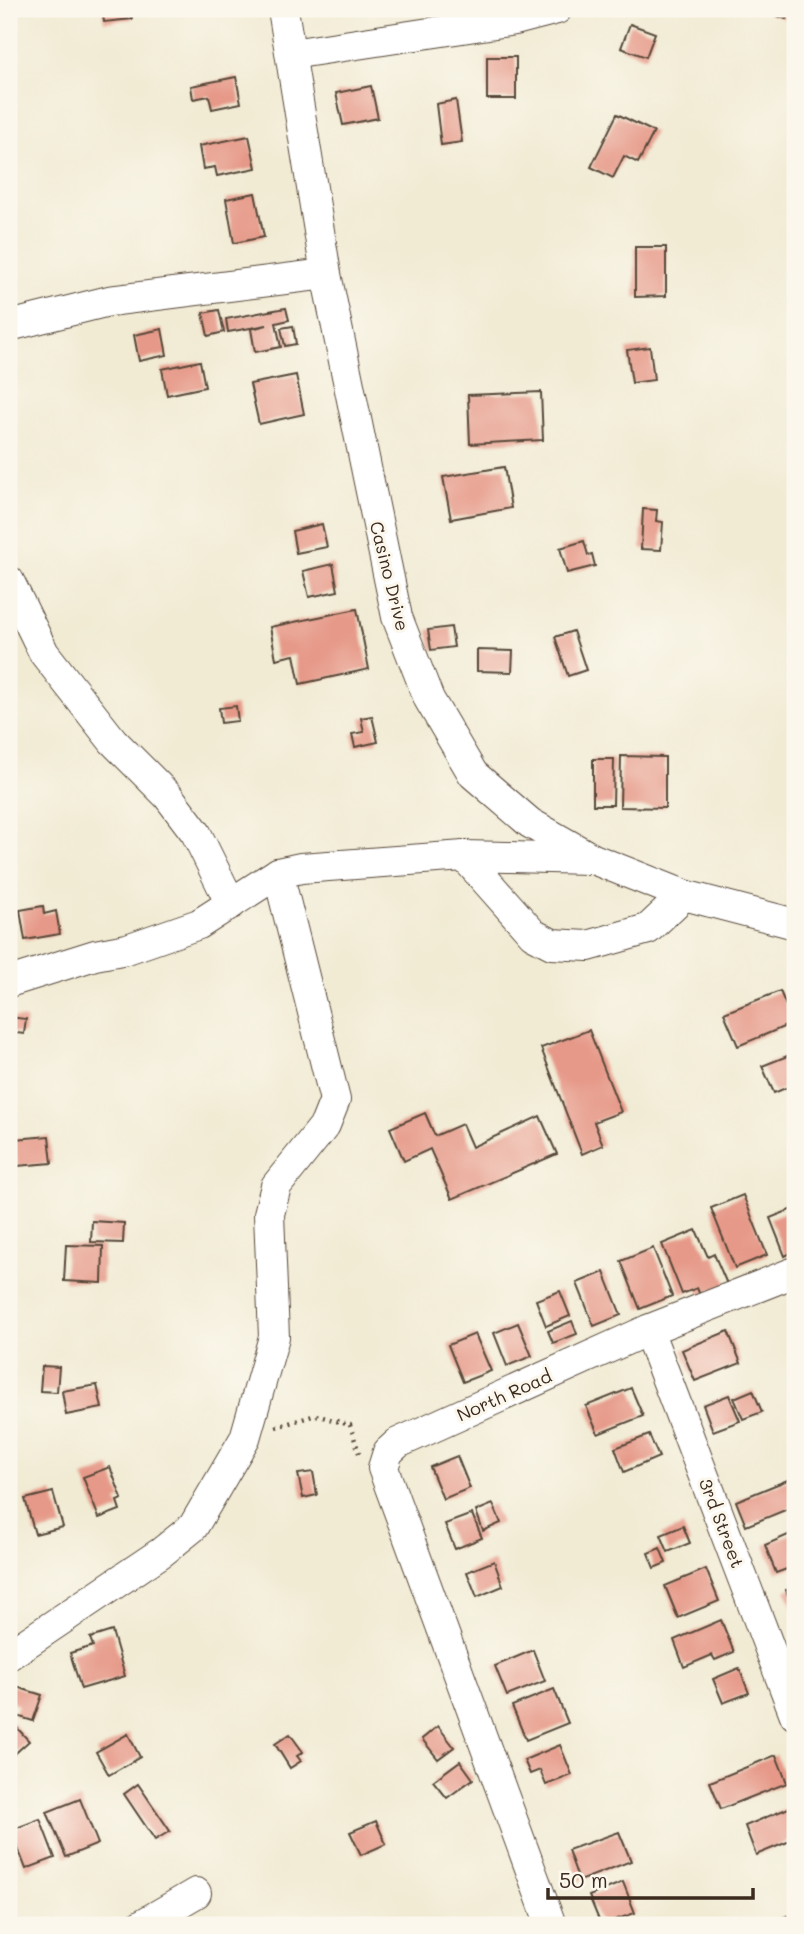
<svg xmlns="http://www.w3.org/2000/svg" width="804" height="1934" viewBox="0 0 804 1934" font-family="Mali,sans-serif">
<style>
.building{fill:#e69988}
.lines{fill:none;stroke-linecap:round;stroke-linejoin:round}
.minor-casing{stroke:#564739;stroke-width:32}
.path{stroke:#564739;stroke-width:4.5;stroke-dasharray:2 5;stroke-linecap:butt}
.minor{stroke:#fff;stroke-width:30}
.labels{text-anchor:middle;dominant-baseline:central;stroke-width:6;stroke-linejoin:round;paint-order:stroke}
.street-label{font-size:18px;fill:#3b2a1e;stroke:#fbf7ec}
</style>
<rect width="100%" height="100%" fill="#fbf7ec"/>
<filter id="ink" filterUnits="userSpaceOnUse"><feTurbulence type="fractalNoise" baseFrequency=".0143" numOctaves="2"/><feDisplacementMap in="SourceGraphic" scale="14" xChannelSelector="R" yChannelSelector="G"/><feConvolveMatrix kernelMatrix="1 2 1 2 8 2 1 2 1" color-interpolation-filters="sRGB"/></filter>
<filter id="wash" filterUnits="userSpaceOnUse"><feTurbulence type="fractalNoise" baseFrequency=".00686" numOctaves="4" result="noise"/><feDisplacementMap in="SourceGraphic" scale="28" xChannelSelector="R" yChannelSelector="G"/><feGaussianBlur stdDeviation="1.57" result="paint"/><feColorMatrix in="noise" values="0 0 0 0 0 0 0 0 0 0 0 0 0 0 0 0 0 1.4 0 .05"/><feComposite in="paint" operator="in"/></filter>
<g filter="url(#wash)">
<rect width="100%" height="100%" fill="#f1ebd4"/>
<g id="blocks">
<g class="building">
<polygon points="102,9 131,9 132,19 104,22"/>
<polygon points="770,9 790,9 786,19 769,13"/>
<polygon points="630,24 655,33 646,57 621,48"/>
<rect x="487" y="57" width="29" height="42"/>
<polygon points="236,77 241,103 212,109 209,96 193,99 191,86"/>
<polygon points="371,86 378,118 343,125 336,93"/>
<polygon points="456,100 462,142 441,145 436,104"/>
<polygon points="617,114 654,132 638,163 624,156 613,178 591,167"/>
<polygon points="249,136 256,168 217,176 215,167 203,169 199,146"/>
<polygon points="255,193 264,237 234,243 226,199"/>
<polygon points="635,247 666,247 666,296 635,297"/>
<polygon points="286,308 289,320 276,323 281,347 255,352 251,329 267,325 228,332 226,319"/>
<polygon points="219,310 224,332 208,336 203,313"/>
<polygon points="293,326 296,344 285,346 281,328"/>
<polygon points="162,329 167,355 139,361 134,335"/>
<polygon points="650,347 654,380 632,383 627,350"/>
<polygon points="200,361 205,387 167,395 162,369"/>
<polygon points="296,375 304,414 259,424 250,384"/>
<polygon points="541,392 543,440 470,444 468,395"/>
<polygon points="504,467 511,508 451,519 443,477"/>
<polygon points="643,509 657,510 656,521 663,522 661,550 641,549"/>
<polygon points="322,524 327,547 296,553 292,531"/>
<polygon points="584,541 588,555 592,554 595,566 567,573 560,548"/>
<polygon points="333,564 338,591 309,597 303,571"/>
<polygon points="357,609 369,669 300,684 294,655 276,659 270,627"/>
<polygon points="451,627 454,647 431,650 428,630"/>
<polygon points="573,631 586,670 568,676 555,637"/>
<polygon points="477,650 513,651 512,672 477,671"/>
<polygon points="236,706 238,721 221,723 219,708"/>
<polygon points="372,716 378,742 355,747 352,734 364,732 361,718"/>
<polygon points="621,756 665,757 665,808 620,807"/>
<polygon points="593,759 614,759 613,805 593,805"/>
<polygon points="43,906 44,914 56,911 60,934 25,940 20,910"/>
<polygon points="780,991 793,1023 738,1046 724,1013"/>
<polygon points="9,1017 26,1019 24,1034 9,1032"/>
<polygon points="589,1030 621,1112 594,1122 603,1145 582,1154 541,1048"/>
<polygon points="795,1053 795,1084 774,1093 762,1066"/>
<polygon points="425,1113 435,1136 462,1124 472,1147 540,1116 557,1154 452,1199 430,1149 404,1161 390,1128"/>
<polygon points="49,1136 52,1163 17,1166 15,1139"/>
<polygon points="743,1195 767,1255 735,1268 711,1208"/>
<polygon points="795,1208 795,1251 785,1256 770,1218"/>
<polygon points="92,1221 124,1223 123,1243 91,1242"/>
<polygon points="696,1230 708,1257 714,1254 727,1284 700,1295 697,1288 682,1294 662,1244"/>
<polygon points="66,1245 103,1246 102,1283 64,1281"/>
<polygon points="653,1248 672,1296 640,1309 621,1261"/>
<polygon points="604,1272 621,1315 594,1326 577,1283"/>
<polygon points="560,1291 570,1316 546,1326 536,1300"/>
<polygon points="572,1321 577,1334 553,1343 548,1331"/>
<polygon points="518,1323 532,1356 507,1366 494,1333"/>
<polygon points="728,1331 741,1363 695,1381 682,1350"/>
<polygon points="475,1334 491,1371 463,1382 448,1345"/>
<polygon points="42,1366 59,1367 57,1392 40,1391"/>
<polygon points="97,1385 102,1408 66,1415 62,1391"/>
<polygon points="631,1388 643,1416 598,1434 586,1406"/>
<polygon points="753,1390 762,1412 743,1419 734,1398"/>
<polygon points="729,1395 740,1421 713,1431 703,1405"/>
<polygon points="649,1435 659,1457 624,1472 615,1448"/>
<polygon points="457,1456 470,1488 443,1499 430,1467"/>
<polygon points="110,1467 122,1499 117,1501 120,1510 99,1518 83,1477"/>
<polygon points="313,1472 317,1495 303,1498 298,1474"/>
<polygon points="795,1477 795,1506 746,1526 736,1501"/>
<polygon points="53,1492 63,1527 35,1534 25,1499"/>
<polygon points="493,1504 501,1523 483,1531 476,1511"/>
<polygon points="472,1514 482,1538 455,1549 445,1524"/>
<polygon points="683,1526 690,1543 668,1552 661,1535"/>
<polygon points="795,1532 795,1566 776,1573 765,1545"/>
<polygon points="660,1548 666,1563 654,1568 648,1553"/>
<polygon points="494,1561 503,1586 477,1597 467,1572"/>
<polygon points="706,1569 719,1601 678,1618 665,1586"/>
<polygon points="795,1586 795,1614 786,1590"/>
<polygon points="721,1620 734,1652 715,1660 712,1655 684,1667 674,1640"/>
<polygon points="112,1631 125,1676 81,1689 70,1653 93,1646 90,1638"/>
<polygon points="533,1650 545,1681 507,1696 495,1666"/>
<polygon points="739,1668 749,1693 723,1703 713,1679"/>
<polygon points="10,1685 42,1695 33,1721 14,1715 18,1705 9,1702"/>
<polygon points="554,1689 568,1723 526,1740 512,1706"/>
<polygon points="9,1719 29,1741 9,1759"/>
<polygon points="438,1726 454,1747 438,1759 422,1739"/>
<polygon points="128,1734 140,1757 109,1775 96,1752"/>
<polygon points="290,1734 303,1752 297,1756 301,1761 290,1768 275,1744"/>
<polygon points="560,1745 572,1775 546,1785 540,1770 530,1774 524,1760"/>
<polygon points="776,1755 787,1783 721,1809 710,1782"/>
<polygon points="460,1761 473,1779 447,1798 433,1781"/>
<polygon points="138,1784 170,1831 155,1840 124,1794"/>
<polygon points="80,1799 98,1844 66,1857 47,1812"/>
<polygon points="791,1807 795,1817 795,1839 756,1855 745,1826"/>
<polygon points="40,1819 55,1858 26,1869 11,1830"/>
<polygon points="376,1821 386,1844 361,1855 350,1832"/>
<polygon points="619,1832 631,1861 579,1881 568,1850"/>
<polygon points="623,1882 635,1913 601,1925 589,1896"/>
<polygon points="787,1916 791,1925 764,1925"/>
</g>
</g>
</g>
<g filter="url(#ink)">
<use href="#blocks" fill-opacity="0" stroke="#564739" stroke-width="2"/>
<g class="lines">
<defs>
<g id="minor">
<polyline points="283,9 326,274 397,617 429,699 473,774 530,823 593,859 684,895 795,924"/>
<polyline points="291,54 515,20 557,9"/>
<polyline points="9,326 109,301 326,274"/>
<polyline points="9,581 44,653 113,741 168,796 196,833 231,904"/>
<polyline points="464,856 533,934 552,944 588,946 648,929 684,895"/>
<polyline points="9,982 95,955 127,949 199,924 278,873 301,868 464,856 589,859"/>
<polyline points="648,1330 795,1715"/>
<polyline points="9,1655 162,1552 193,1527 245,1438 274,1337 269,1214 276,1186 325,1125 335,1100 278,873"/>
<polyline points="141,1925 196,1893"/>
<polyline points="551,1925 383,1468 388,1452 398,1443 648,1330 795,1272"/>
</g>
</defs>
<use href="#minor" class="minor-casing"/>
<polyline class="path" points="276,1427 316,1415 350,1425 359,1453"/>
<use href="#minor" class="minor"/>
</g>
</g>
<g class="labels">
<g class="street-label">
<text transform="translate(390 576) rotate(76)">Casino Drive</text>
<text transform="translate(504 1395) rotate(-24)">North Road</text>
<text transform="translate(722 1523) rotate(69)">3rd Street</text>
</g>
</g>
<rect width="804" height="1934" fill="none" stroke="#fbf7ec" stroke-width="35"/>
<path d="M548 1888v10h205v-10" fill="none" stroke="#3b2a1e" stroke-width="3.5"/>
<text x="559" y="1888" font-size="21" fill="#3b2a1e" stroke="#fbf7ec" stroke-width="5" paint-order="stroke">50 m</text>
</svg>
